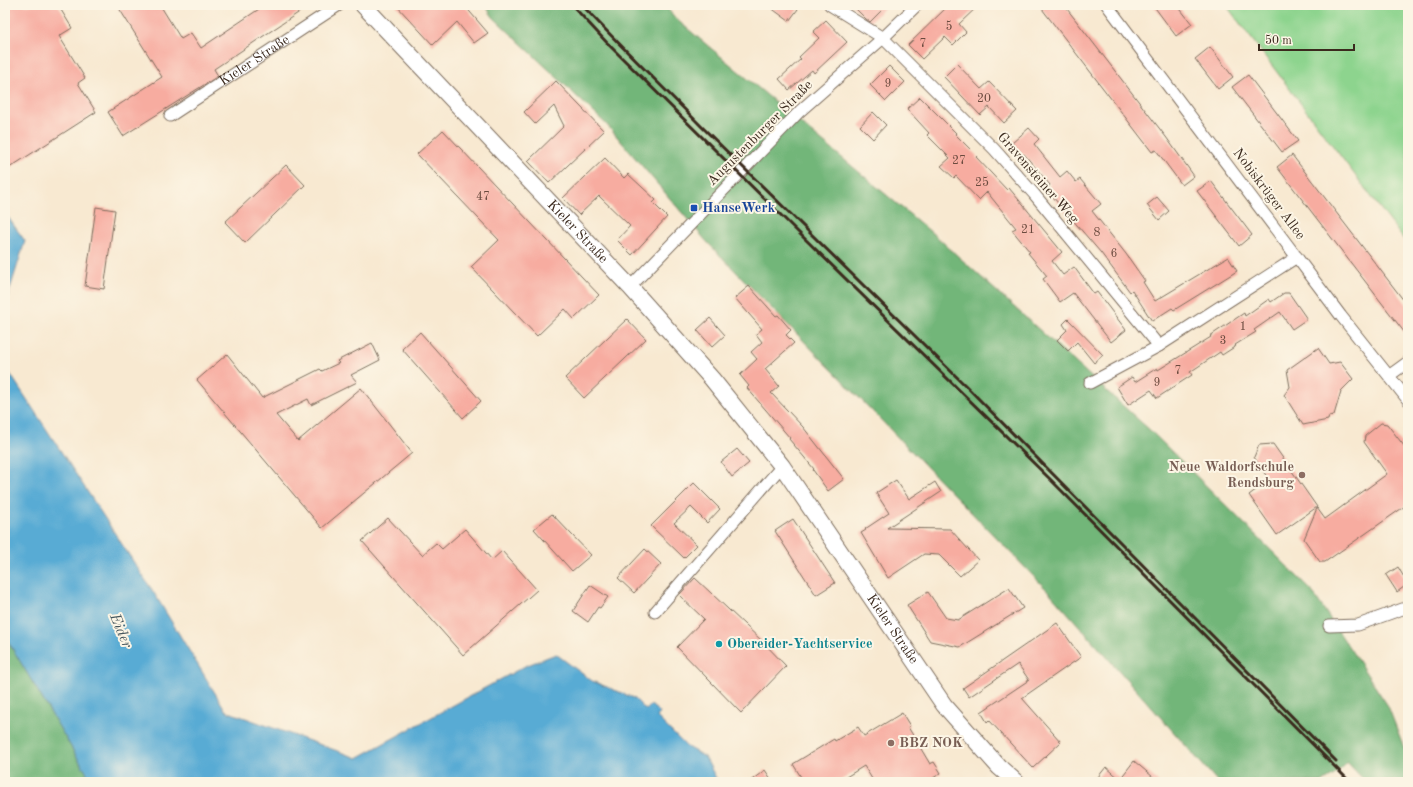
<svg xmlns="http://www.w3.org/2000/svg" width="1413" height="787" viewBox="0 0 1413 787" font-family="'Old Standard TT',serif">
<style>
.green{fill:#8dd48e;stroke:#647f56}
.forest{fill:#72b679;stroke:#56704c}
.water{fill:#59abd4;stroke:#4a6a79}
.building{fill:#f7aca0}
.lines{fill:none;stroke-linecap:round;stroke-linejoin:round}
.street-casing{stroke:#7d6d5d;stroke-width:13}
.secondary-casing{stroke:#7d6d5d;stroke-width:18}
.street{stroke:#fff;stroke-width:11}
.secondary{stroke:#fff;stroke-width:16}
.rail{stroke:#3b2a1e;stroke-width:3}
.transit-dot{fill:#1a4fb4;stroke:#fcf5e5;stroke-width:1.5}
.education-dot{fill:#8d6e63;stroke:#fcf5e5;stroke-width:1.5}
.culture-dot{fill:#0f9aa8;stroke:#fcf5e5;stroke-width:1.5}
.labels{text-anchor:middle;dominant-baseline:central;stroke-width:4;stroke-linejoin:round;paint-order:stroke}
.number-label{font-size:12px;fill:#6a4a3e}
.street-label{font-size:14px;fill:#3b2a1e;stroke:#fcf5e5}
.transit-label{font-size:14px;font-weight:bold;fill:#164399;stroke:#fcf5e5;text-anchor:start}
.education-label{font-size:14px;font-weight:bold;fill:#785e54;stroke:#fcf5e5;text-anchor:end}
.culture-label{font-size:14px;font-weight:bold;fill:#0d838f;stroke:#fcf5e5;text-anchor:start}
.water-label{font-size:15px;font-style:italic;fill:#46575e;stroke:#fcf5e5}
</style>
<rect width="100%" height="100%" fill="#fcf5e5"/>
<filter id="ink" filterUnits="userSpaceOnUse"><feTurbulence type="fractalNoise" baseFrequency=".025" numOctaves="2"/><feDisplacementMap in="SourceGraphic" scale="8" xChannelSelector="R" yChannelSelector="G"/><feConvolveMatrix kernelMatrix="1 2 1 2 8 2 1 2 1" color-interpolation-filters="sRGB"/></filter>
<filter id="wash" filterUnits="userSpaceOnUse"><feTurbulence type="fractalNoise" baseFrequency=".012" numOctaves="4" result="noise"/><feDisplacementMap in="SourceGraphic" scale="16" xChannelSelector="R" yChannelSelector="G"/><feGaussianBlur stdDeviation="0.9" result="paint"/><feColorMatrix in="noise" values="0 0 0 0 0 0 0 0 0 0 0 0 0 0 0 0 0 1.4 0 .05"/><feComposite in="paint" operator="in"/></filter>
<g filter="url(#wash)">
<rect width="100%" height="100%" fill="#f8e9d1"/>
<polygon class="green" points="1226,5 1408,5 1408,240 1405,241"/>
<g class="forest">
<polygon points="485,5 665,5 676,19 938,238 1152,432 1311,590 1388,706 1408,758 1408,782 1366,782 1347,762 1334,775 1323,782 1218,782 1049,592 707,242 607,125 493,17"/>
<polygon points="5,636 92,782 5,782"/>
</g>
<g class="water">
<polygon points="5,213 25,241 5,305"/>
<polygon points="5,366 154,593 226,711 357,758 525,666 556,654 592,681 634,698 646,710 651,705 660,713 657,717 687,747 705,757 718,782 92,782 5,636"/>
</g>
<g id="blocks">
<g class="building">
<polygon points="5,5 58,5 72,28 59,36 85,78 78,83 96,112 9,168 5,162"/>
<polygon points="117,5 160,5 181,39 191,33 201,48 265,5 310,5 214,69 218,76 123,136 108,112 162,77"/>
<polygon points="396,5 464,5 488,33 474,43 457,22 433,45"/>
<polygon points="767,5 792,5 798,9 789,21"/>
<polygon points="852,5 887,5 870,22 866,19"/>
<polygon points="949,5 979,5 959,24 966,32 953,45 945,37 922,59 908,45"/>
<polygon points="1039,5 1064,5 1166,137 1194,176 1182,185 1156,150 1152,152"/>
<polygon points="1153,5 1177,5 1192,24 1176,36"/>
<polygon points="826,20 847,42 814,73 812,70 789,90 779,79 801,59 799,57 819,38 813,32"/>
<polygon points="1210,47 1233,77 1218,89 1195,59"/>
<polygon points="957,64 981,89 989,82 1017,111 1004,123 989,107 980,115 944,77"/>
<polygon points="889,66 905,82 886,101 870,85"/>
<polygon points="1248,75 1298,141 1282,152 1232,87"/>
<polygon points="556,81 604,131 549,183 528,161 564,126 554,106 535,124 524,112"/>
<polygon points="920,97 956,133 955,134 977,156 976,157 1007,190 1009,188 1062,252 1052,261 1063,275 1074,267 1094,294 1097,292 1126,330 1111,342 1073,293 1060,302 1043,279 1047,276 1028,253 1030,252 1012,230 1016,228 987,192 979,200 956,176 954,178 941,166 950,158 927,135 929,133 907,109"/>
<polygon points="873,112 886,125 873,139 860,126"/>
<polygon points="1029,128 1039,139 1034,144 1060,177 1067,171 1076,182 1080,179 1101,204 1092,211 1126,254 1145,281 1143,282 1155,301 1228,257 1237,271 1174,310 1172,308 1152,321 1132,290 1130,292 1101,253 1046,189 1050,185 1024,154 1023,155 1012,143"/>
<polygon points="443,130 599,295 574,319 565,309 537,336 471,267 499,240 417,154"/>
<polygon points="1292,155 1408,306 1408,337 1277,167"/>
<polygon points="605,158 624,178 628,174 656,200 653,203 667,217 632,255 617,240 630,226 599,196 579,215 563,198"/>
<polygon points="286,165 305,185 245,243 225,222"/>
<polygon points="1211,181 1252,235 1239,246 1197,191"/>
<polygon points="1157,197 1169,211 1159,220 1147,205"/>
<polygon points="96,207 115,210 104,289 85,286"/>
<polygon points="749,286 776,316 778,315 791,330 786,335 794,343 765,369 779,386 771,393 803,427 844,479 828,491 813,470 814,469 789,439 790,438 747,388 749,386 740,375 757,359 751,352 762,342 756,334 762,329 735,298"/>
<polygon points="1284,293 1289,293 1307,319 1292,329 1280,312 1254,330 1256,332 1235,345 1236,346 1222,355 1220,352 1190,372 1192,375 1157,398 1151,390 1128,405 1117,387 1132,377 1135,382 1157,368 1158,370 1211,337 1210,336 1244,313 1245,316 1269,299 1271,302"/>
<polygon points="710,318 725,335 712,347 697,330"/>
<polygon points="627,319 646,339 584,398 565,378"/>
<polygon points="1068,319 1103,355 1094,363 1077,342 1068,351 1057,340 1067,330 1063,324"/>
<polygon points="420,332 481,401 463,418 402,349"/>
<polygon points="372,343 380,360 351,375 357,382 311,405 308,399 276,415 298,441 361,388 412,453 322,528 197,380 227,354 262,398 320,369 322,371 339,363 337,361"/>
<polygon points="1318,348 1329,364 1340,362 1353,379 1341,391 1334,415 1329,416 1328,420 1303,425 1284,395 1290,387 1287,370"/>
<polygon points="1381,423 1387,424 1408,451 1408,504 1325,562 1320,562 1304,539 1317,508 1325,519 1387,474 1364,442 1365,436"/>
<polygon points="1273,444 1317,507 1277,535 1249,495 1269,480 1254,457 1259,445"/>
<polygon points="737,449 749,463 732,477 721,462"/>
<polygon points="896,480 909,499 935,482 941,492 887,528 950,529 978,560 960,576 939,555 924,554 888,578 861,533 866,530 865,529 889,513 876,493"/>
<polygon points="694,483 720,509 707,523 691,507 674,523 697,545 684,558 651,526"/>
<polygon points="552,514 591,555 572,571 534,529"/>
<polygon points="388,518 422,555 436,543 442,549 465,529 492,560 502,551 537,590 463,655 362,541"/>
<polygon points="793,519 835,583 816,595 775,531"/>
<polygon points="645,549 661,564 634,593 618,578"/>
<polygon points="1398,567 1408,584 1397,592 1386,575"/>
<polygon points="695,578 762,641 786,666 741,713 677,647 704,619 679,595"/>
<polygon points="590,585 608,597 600,608 598,607 588,622 573,611"/>
<polygon points="1009,588 1023,608 960,647 930,641 907,605 928,592 946,618 958,620"/>
<polygon points="1057,623 1081,657 1022,698 1061,742 1033,768 989,720 987,722 981,712 1029,680 1018,664 969,697 963,688"/>
<polygon points="902,713 910,726 908,727 930,764 934,762 941,773 927,782 874,782 864,766 838,782 804,782 793,764 834,739 835,741 858,727 864,736"/>
<polygon points="1134,761 1159,782 1094,782 1106,767 1120,779"/>
<polygon points="765,770 773,782 749,782"/>
</g>
</g>
</g>
<g filter="url(#ink)">
<use href="#blocks" fill-opacity="0" stroke="#7d6d5d" stroke-width="1"/>
<g class="lines">
<defs>
<g id="street">
<polyline points="830,5 883,38 994,149 1034,194 1159,346 1297,257"/>
<polyline points="1107,5 1341,316 1408,400"/>
<path id="s1" d="M170 116 339 5"/>
<polyline points="630,287 800,111 883,38 917,5"/>
<polyline points="1390,375 1408,362"/>
<polyline points="1090,383 1159,346"/>
<polyline points="655,612 782,466"/>
<polyline points="1329,626 1358,625 1408,607"/>
</g>
<g id="secondary">
<path id="s2" d="M363 5 630 287 712 379 782 466 944 705 999 767 1016 782"/>
</g>
</defs>
<use href="#street" class="street-casing"/>
<use href="#secondary" class="secondary-casing"/>
<use href="#street" class="street"/>
<use href="#secondary" class="secondary"/>
<g class="rail">
<polyline points="572,5 610,46 801,235 1051,480 1350,782"/>
<path d="M582 5C620 46 661 85 701 126L967 387 1336 761"/>
</g>
</g>
</g>
<rect class="transit-dot" x="690" y="204" width="8" height="8" rx="2"/>
<g class="education-dot">
<circle cx="1302" cy="475" r="4"/>
<circle cx="891" cy="743" r="4"/>
</g>
<circle class="culture-dot" cx="719" cy="644" r="4"/>
<g class="labels">
<g class="number-label">
<text x="949" y="27">5</text>
<text x="923" y="44">7</text>
<text x="888" y="84">9</text>
<text x="984" y="99">20</text>
<text x="959" y="161">27</text>
<text x="982" y="183">25</text>
<text x="483" y="197">47</text>
<text x="1028" y="230">21</text>
<text x="1097" y="233">8</text>
<text x="1114" y="254">6</text>
<text x="1243" y="327">1</text>
<text x="1223" y="341">3</text>
<text x="1178" y="371">7</text>
<text x="1157" y="383">9</text>
</g>
<g class="street-label">
<text stroke="none"><textPath href="#s1" startOffset="101">Kieler Straße</textPath></text>
<text transform="translate(760 133) rotate(-45)">Augustenburger Straße</text>
<text transform="translate(1038 178) rotate(49)">Gravensteiner Weg</text>
<text transform="translate(1269 194) rotate(53)">Nobiskrüger Allee</text>
<text stroke="none"><textPath href="#s2" startOffset="312">Kieler Straße</textPath></text>
<text stroke="none"><textPath href="#s2" startOffset="820">Kieler Straße</textPath></text>
</g>
<g class="transit-label">
<text x="702" y="208">HanseWerk</text>
</g>
<g class="education-label">
<text x="1294" y="467">Neue Waldorfschule<tspan x="1294" dy="16">Rendsburg</tspan></text>
<text x="899" y="743" text-anchor="start">BBZ NOK</text>
</g>
<g class="culture-label">
<text x="727" y="644">Obereider-Yachtservice</text>
</g>
<g class="water-label">
<text transform="translate(120 631) rotate(67)">Eider</text>
</g>
</g>
<rect width="1413" height="787" fill="none" stroke="#fcf5e5" stroke-width="20"/>
<path d="M1259 44v6h95v-6" fill="none" stroke="#3b2a1e" stroke-width="2"/>
<text x="1265" y="44" font-size="12" fill="#3b2a1e" stroke="#fcf5e5" stroke-width="3" paint-order="stroke">50 m</text>
</svg>
